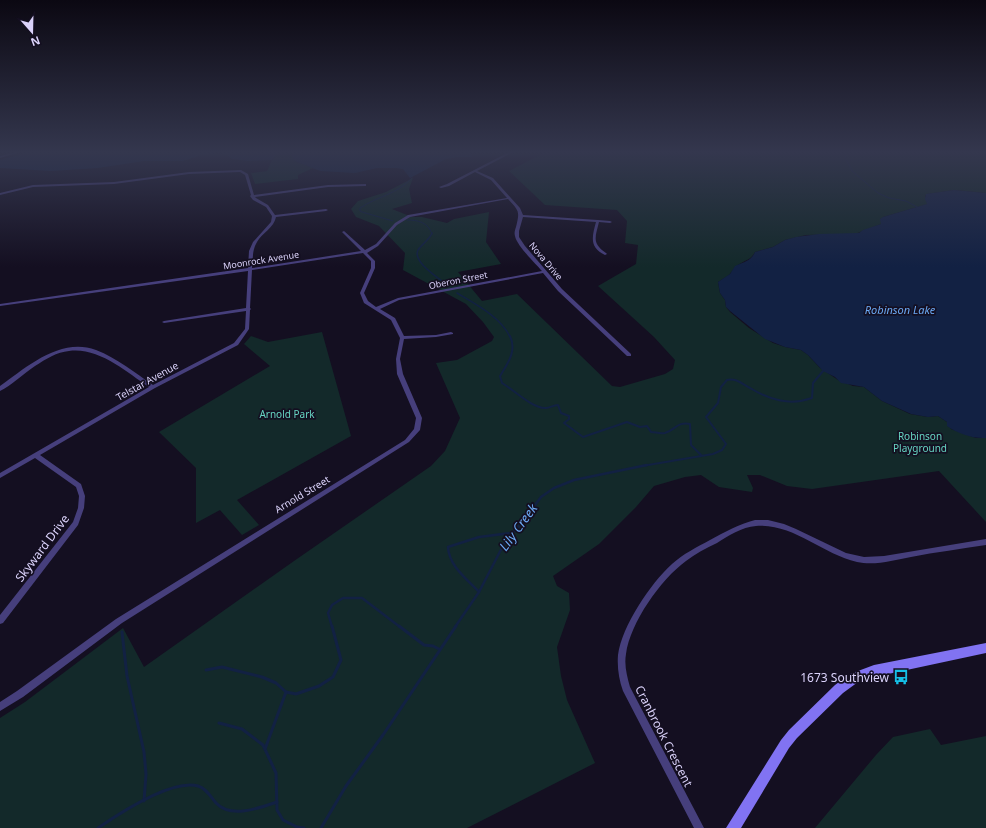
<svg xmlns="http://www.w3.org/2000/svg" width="986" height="828" viewBox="0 0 986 828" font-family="'Noto Sans',sans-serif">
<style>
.green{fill:#13292a}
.water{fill:#122143}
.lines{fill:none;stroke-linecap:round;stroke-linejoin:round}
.stream-far4{stroke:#122143;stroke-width:1}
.stream-far3{stroke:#122143;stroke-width:1.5}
.stream-far2{stroke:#122143;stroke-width:2}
.stream-far1{stroke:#122143;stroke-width:2.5}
.stream{stroke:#122143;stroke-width:3}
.street{fill:#463f7c;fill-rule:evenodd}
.secondary{fill:#8173f2;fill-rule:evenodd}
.labels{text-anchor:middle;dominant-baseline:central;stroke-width:3.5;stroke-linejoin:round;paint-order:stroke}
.far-street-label{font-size:9px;fill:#dbd3fb;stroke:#140f21}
.street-label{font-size:10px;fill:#dbd3fb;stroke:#140f21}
.park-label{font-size:10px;fill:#66d4c2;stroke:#140f21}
.water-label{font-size:11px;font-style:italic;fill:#6ba8f2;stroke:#140f21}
.near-street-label{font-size:12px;fill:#dbd3fb;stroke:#140f21}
.near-poi-label{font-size:12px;fill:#dbd3fb;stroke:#140f21;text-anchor:end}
.near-water-label{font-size:13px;font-style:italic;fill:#6ba8f2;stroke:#140f21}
</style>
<rect width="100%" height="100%" fill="#140f21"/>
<g class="green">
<polygon points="280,151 297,151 294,159 297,162 313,168 298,175 298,179 255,184 251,173 267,171 272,160"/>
<path d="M547 151H986V193L954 190 927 194 925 196 928 204 883 217 881 224 855 234 806 235 785 240 773 247 755 252C751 260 745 260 738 265 734 268 732 272 729 275 726 277 722 280 718 282L720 293 725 300 726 307 730 312 749 328 773 343 785 347 801 350 808 355 819 367 838 380 853 386 864 387 882 401 910 414 928 417 938 416 947 422 951 429 976 438H986V522L939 471 812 489 787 486 760 475H747L753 488 752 492 719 487 701 475 685 477 654 486 636 507 599 544 553 576 557 586 569 593 570 610 557 647 561 676 567 700 595 763 467 828H0V718L25 702 123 628 144 667 294 561 431 466 445 451 460 418 436 363 457 360 492 341 494 337 483 322 466 304 403 270 405 253 379 226 356 217 351 209 358 201 386 192 413 178 409 189 412 203 392 209 412 217H422L447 223 454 219 489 212 486 242 501 264 458 272 482 301 517 294 612 386 620 387 665 374 673 369 675 360 654 337 598 286 636 264 638 245 625 243 627 221 617 210 545 205 509 171Z"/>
<polygon points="322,332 351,436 237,500 259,525 242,535 220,510 196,523 196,468 159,432 270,366 244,344 251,336 268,342"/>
<polygon points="930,729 941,745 986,736 986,828 815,828 876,755 893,737"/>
</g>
<g class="water">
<polygon points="32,151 280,151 272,160 248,161 232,159 222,152 202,155 183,161 144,161 98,168 51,171 0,168 0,160"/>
<polygon points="297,151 470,151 472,157 457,157 446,159 410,178 403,169 396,168 377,168 355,173 320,171 295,161 291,156"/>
<path d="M954 190 986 193V438C973 439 957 433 947 426V422L938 416 928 417 911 414 882 401 864 387 841 383 835 377 823 371 808 355 801 350 785 347 765 339 730 311 726 307 725 300 720 293 718 282 730 274 735 266C744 262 751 261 755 252L773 247 785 240 796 237 819 234 859 233 863 230 881 224 880 219 883 217 927 204 925 199 926 194Z"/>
</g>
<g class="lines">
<g class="stream-far4">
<polyline points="851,151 845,157 852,171 878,193 889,198 906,201 917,207"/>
<path d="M407 220C418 220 428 222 432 234"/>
<path d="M393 221 362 212 360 211V208C378 196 396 195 412 178"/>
</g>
<g class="stream-far3">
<path d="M432 233C430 239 422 244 418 250 412 262 439 278 447 285"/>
<path d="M457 293C475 304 501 317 510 337"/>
</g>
<g class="stream-far2">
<path d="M510 336C517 351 508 363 500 376L502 383C514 390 533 409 546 408 550 408 553 405 558 405L561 413 569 416V419L564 423 583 437 627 422 640 427 647 426 651 432C655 432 660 434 665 433 675 430 678 421 690 424L691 445 701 455"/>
<path d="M642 466 713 454 722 450 726 444 706 417 718 403 721 387 727 380C737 378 742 384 750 388 770 400 790 406 812 398L813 383 823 371"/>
</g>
<g class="stream-far1">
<path d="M479 592C467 579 449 566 448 547L479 537 511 533"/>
<polyline points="332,627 328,613 332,605 343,598 362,598 400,627"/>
<polyline points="455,627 479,592 506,540 520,525 541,497 554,488 574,480 647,465"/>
</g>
<g class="stream">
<polyline points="399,626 424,645 433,646 439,649"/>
<polyline points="122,632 127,676 144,752 146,774 144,801"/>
<polyline points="206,670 222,667 262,677 276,683 286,692 296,694 319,686 333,677 341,660 332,626"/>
<polyline points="219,723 242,729 263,745 276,773 277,810 283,820 297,827 304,828"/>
<polyline points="265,749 286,692"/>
<path d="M98 828C120 813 171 779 198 786 206 788 211 797 216 803 231 819 259 808 277 802"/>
<polyline points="321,828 346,786 383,735 456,626"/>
</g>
<g class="street">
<polygon points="20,151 24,151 0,158 0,156"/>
<path d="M511 151H515L477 171 493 178 520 208 523 215 598 220 610 221 612 222 610 223 599 222C595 238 592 243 606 253L607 254 605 255C589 247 592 237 596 222L523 217 519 231V237L525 246 562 289 631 354V356H627L558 291 543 273 399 300 380 309 395 318 404 336 436 335 451 332 453 333V334L436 337 404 339 400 359 403 374 422 418 420 430 409 442 122 623 23 697 0 711V702L17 691 116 619 405 440 414 429 416 418 397 374 396 359 400 338 391 320 364 303 360 293 371 268V261L363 253 252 270 250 308 251 309 250 310 249 329 238 345 155 388 40 455 81 484 85 496 84 508 78 525 3 623 0 624V615L73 522 78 508 79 496 76 487 35 458 0 478V473L149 387C126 372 99 347 69 351 57 352 46 359 35 366 24 373 11 386 0 391V386C27 367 60 337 96 350 117 358 135 373 153 385L234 343 245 329 246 311 164 323 162 322 164 321 246 308 248 271 0 306V304L248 268 249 251 253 242 271 222 272 216 266 207 253 200 250 196 251 195 245 175 240 172 189 174 114 184 33 187 0 195V193L33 185 114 182 189 172 241 170 248 174 254 195 328 185 366 184V186H365L328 187 255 197 256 198 268 205 275 215 326 209 328 210 326 211 276 217C274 228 262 233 257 242 252 250 253 259 252 268L361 251 342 232 344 231 365 250 376 244 395 223 408 215 507 198 491 180 475 172 449 186 441 188 439 187 447 184ZM508 199C519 211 520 211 516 227 515 230 514 233 515 236 517 246 535 263 542 271L398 298 376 307 368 301 364 293 375 268V261L367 253 378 246 397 225 410 217Z"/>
<path d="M755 520H768L784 524 796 529 846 553 864 557 884 556 986 539V545C961 549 936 552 911 557 894 560 875 566 857 562 822 554 793 523 756 526 742 527 728 536 717 543 706 548 695 554 686 561 661 579 630 623 626 654 624 665 627 676 630 687L704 828H694L623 691C619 680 617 667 618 655 622 626 650 584 672 564 683 554 697 547 710 540 725 532 739 524 755 520Z"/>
</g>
<polygon class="secondary" points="986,643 986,653 874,677 858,682 843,693 797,738 789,748 741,828 726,828 781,740 789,730 835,685 850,674 874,665"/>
</g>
<linearGradient id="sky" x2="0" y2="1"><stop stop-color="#0b0812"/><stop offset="0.57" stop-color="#34374e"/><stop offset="1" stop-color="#34374e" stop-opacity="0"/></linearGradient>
<rect width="986" height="267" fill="url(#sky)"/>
<defs>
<symbol id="bus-bare" viewBox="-9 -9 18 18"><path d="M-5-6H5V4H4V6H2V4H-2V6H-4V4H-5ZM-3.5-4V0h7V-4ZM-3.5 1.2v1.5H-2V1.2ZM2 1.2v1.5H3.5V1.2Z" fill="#15bfe6" stroke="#140f21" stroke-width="2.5" paint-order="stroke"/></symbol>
</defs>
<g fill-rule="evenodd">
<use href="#bus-bare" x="890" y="666" width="22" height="22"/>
</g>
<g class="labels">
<g class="far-street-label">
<text transform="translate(261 260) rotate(-9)">Moonrock Avenue</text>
<text transform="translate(546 261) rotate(50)">Nova Drive</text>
<text transform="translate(458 280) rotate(-11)">Oberon Street</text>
</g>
<g class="street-label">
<text transform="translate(147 381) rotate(-29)">Telstar Avenue</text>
<text transform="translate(302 494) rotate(-31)">Arnold Street</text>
</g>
<g class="park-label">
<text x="287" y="414">Arnold Park</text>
<text x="920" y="436">Robinson<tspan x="920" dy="12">Playground</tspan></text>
</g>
<g class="water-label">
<text x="900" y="309">Robinson Lake</text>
</g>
<g class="near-street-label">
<text transform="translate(42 548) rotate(-53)">Skyward Drive</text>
<text transform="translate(664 736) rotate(63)">Cranbrook Crescent</text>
</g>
<g class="near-poi-label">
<text x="889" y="677">1673 Southview</text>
</g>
<g class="near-water-label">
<text transform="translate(518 527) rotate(-54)">Lily Creek</text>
</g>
</g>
<g transform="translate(32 32) rotate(160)" stroke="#140f21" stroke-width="3" paint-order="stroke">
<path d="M0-3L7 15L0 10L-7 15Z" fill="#dbd3fb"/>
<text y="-6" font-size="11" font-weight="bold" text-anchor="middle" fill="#dbd3fb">N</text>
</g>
</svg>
